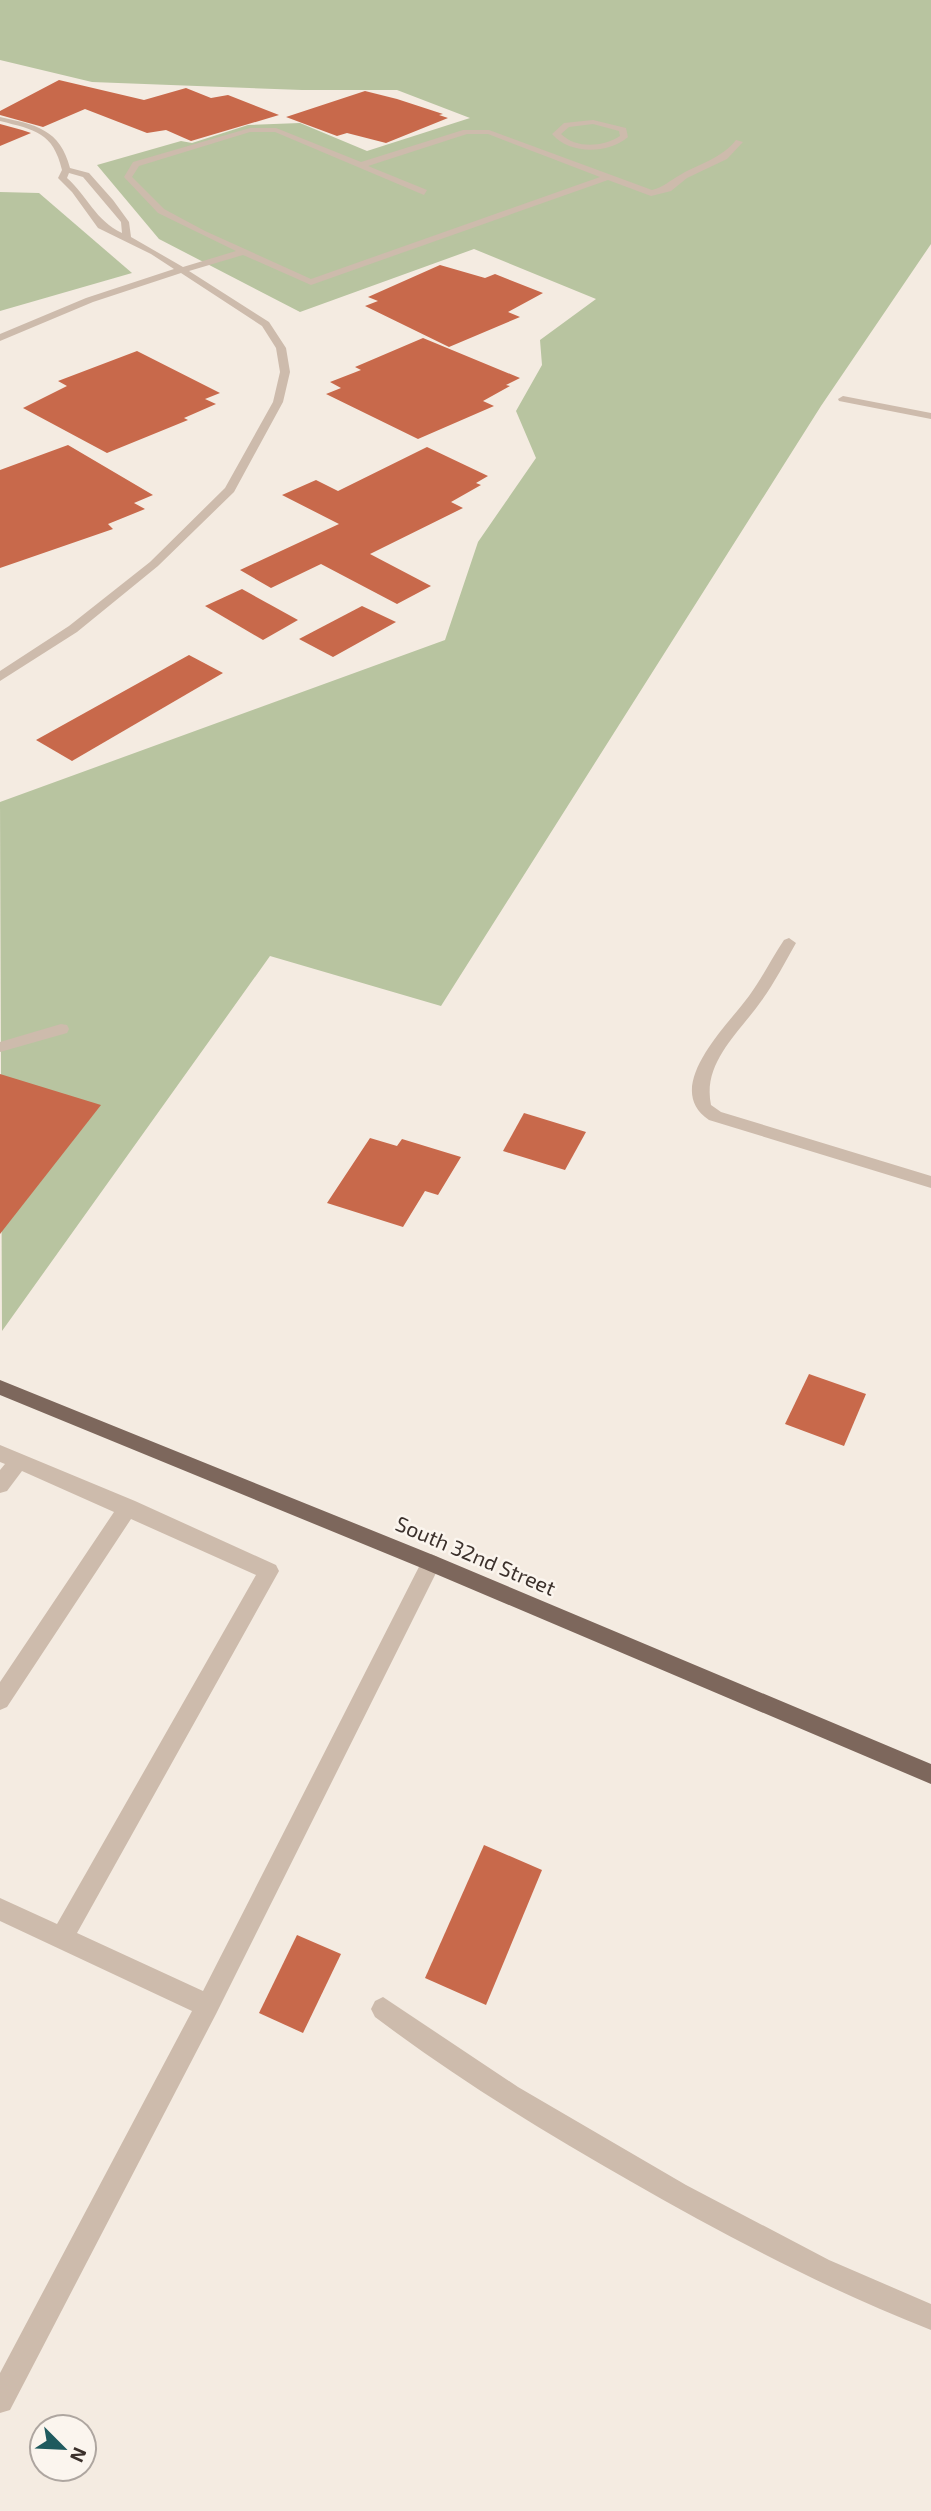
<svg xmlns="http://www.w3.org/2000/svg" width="931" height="2511" viewBox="0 0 931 2511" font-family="'Exo 2',sans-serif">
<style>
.green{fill:#b8c4a0}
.building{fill:#c8694b}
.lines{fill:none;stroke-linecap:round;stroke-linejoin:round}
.minor{fill:#cdbbac;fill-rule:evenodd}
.major{fill:#7d675c;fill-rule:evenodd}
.labels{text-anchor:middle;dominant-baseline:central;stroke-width:5;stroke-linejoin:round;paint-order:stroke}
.street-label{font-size:21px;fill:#3b302b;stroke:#fbf5ee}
</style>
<rect width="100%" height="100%" fill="#f4ebe1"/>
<g class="green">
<polygon points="0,0 931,0 931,244 821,406 441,1006 270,956 2,1331 0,802 445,640 478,542 536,458 516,411 542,365 540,340 596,299 474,249 300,312 159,239 97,165 181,141 192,143 248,125 300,123 367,151 470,118 397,90 302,90 92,82 0,60"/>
<polygon points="0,192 39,193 132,273 0,311"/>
</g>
<g class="building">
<polygon points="59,80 144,100 186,88 211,98 228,95 279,115 191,141 166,130 147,133 85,109 43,127 0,115 0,111"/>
<polygon points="365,91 397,99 443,114 439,115 448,118 386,143 347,133 337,136 286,117"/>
<polygon points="0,124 22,130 31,133 0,146"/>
<polygon points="440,265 485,278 495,274 543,293 508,312 520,317 449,347 365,306 378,301 368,297"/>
<polygon points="423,338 520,378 506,385 510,386 483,401 494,406 418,439 326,394 341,388 330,382 361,370 355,367"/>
<polygon points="137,351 220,393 205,399 216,404 184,418 188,420 107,453 23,408 67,386 58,381"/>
<polygon points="68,445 153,495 134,503 145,509 108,524 113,529 0,568 0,470"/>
<polygon points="427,447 488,476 476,483 481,485 451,502 463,508 370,554 431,586 397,604 321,564 271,588 240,570 339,524 282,495 316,480 338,491"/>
<polygon points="242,589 298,620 263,640 205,606"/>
<polygon points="362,606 396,622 333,657 299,639"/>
<polygon points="189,655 223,673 72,761 36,740"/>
<polygon points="0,1074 101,1105 0,1234"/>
<polygon points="524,1113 586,1132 565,1170 503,1151"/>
<polygon points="370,1138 397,1146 402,1139 461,1157 438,1195 425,1191 403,1227 327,1203"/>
<polygon points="809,1374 866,1394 844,1446 785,1424"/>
<polygon points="484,1845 542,1870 486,2005 425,1978"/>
<polygon points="297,1935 341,1954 303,2033 259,2013"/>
</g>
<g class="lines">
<g class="minor">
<path d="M0 117C36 125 60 129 70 168L89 173 113 200 129 222 131 237 183 267 236 251 158 213 124 177 133 162 250 128H276L361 162 463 130H489L652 190C664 187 669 181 680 175 700 163 721 159 736 140L743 142 727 159 687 178 671 191 651 196 608 180 311 285 243 255 189 271 269 322 286 348 290 372 283 402 234 492 158 566 77 632 0 681V671L69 626 150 562 225 488 273 402 280 372 276 348 262 326 181 273 93 302 0 341V334L86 298 174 269 151 254 98 228 72 192 58 178 62 170C53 132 35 130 0 121ZM250 132H275L424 195 427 190 368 166 467 134H488L600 177 311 279 205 231 164 209 132 177 139 166ZM69 173 83 177 121 222 122 233C95 220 88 197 67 178Z"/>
<path d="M593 120 626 128 628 137C608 154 570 155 552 134L564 123ZM593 124 619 131 620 136C603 147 576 149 561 134L569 127Z"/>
<polygon points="843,396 931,413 931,419 839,401 838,399"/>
<path d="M789 938 796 943C785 962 775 982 762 1000 740 1032 702 1062 711 1105L721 1112 931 1176V1188L709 1120C661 1088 727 1026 749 996 762 978 772 958 784 940Z"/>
<polygon points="61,1024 67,1025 69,1029 67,1033 0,1052 0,1042"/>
<polygon points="0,1445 135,1501 276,1565 279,1571 77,1933 203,1991 424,1557 431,1554 438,1557 441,1563 216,2014 10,2410 0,2413 0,2373 192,2011 0,1921 0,1898 57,1924 256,1575 131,1519 7,1707 0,1710 0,1682 114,1512 22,1471 7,1491 0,1493 0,1470 5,1464 0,1462"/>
<path d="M383 1997 518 2087 686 2185 829 2260 931 2304V2330C826 2289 728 2237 630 2181 542 2131 456 2078 375 2017L371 2009 375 2001Z"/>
</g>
<polygon class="major" points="0,1380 438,1557 931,1764 931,1784 424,1569 0,1395"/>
</g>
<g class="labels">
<g class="street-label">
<text transform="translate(476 1555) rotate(23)">South 32nd Street</text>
</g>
</g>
<g transform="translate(63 2448) rotate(114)"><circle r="33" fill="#fbf5ee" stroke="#aea6a0" stroke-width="2"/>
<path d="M0-5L12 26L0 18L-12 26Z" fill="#1f5a5e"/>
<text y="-10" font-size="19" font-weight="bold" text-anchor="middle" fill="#3b302b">N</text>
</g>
</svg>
